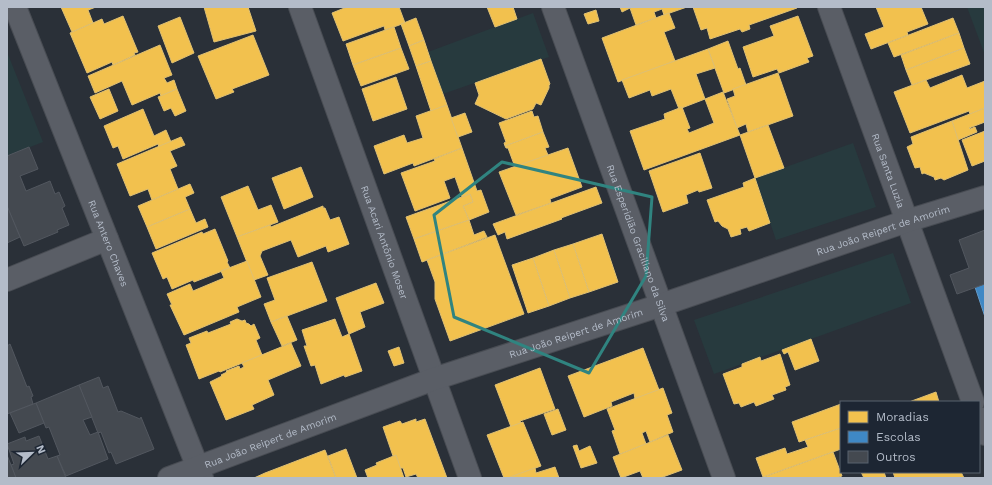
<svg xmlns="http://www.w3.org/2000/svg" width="992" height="485" viewBox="0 0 992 485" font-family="'Work Sans',sans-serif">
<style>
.green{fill:#273a3e}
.homes{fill:#f2c14e;stroke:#dfc073}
.schools{fill:#3f88c5;stroke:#6298c6}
.building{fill:#444950;stroke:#52575f}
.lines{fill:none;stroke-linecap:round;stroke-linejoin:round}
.minor-casing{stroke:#484c53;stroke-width:24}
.minor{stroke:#5a5e66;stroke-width:22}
.marked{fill:none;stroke:#308480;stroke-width:3;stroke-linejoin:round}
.labels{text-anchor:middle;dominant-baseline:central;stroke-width:4;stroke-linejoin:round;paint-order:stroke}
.street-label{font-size:10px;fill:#b4bcc9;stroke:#1d2633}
</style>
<rect width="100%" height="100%" fill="#2a3038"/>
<g class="green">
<polygon points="967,7 985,7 985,55"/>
<polygon points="533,13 549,57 443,94 428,52"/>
<polygon points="7,52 43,142 7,156"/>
<polygon points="853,143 876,207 776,240 755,178"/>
<polygon points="893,253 911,303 714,374 694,320"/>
</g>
<g class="homes">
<polygon points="61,7 96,7 88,10 93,23 72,32"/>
<polygon points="204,7 248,7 256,31 214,42"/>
<polygon points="347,7 399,7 405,23 385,30 384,26 343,41 332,13"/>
<polygon points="487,7 513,7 517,19 495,27"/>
<polygon points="620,7 687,7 664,15 662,9 654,12 656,18 636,25 630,8 622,12"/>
<polygon points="693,7 796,7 797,8 749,25 750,29 742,32 740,29 710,39 707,28 701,30"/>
<polygon points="876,7 921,7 928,24 907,32 908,35 871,49 865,34 884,27"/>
<polygon points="596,10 599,21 588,24 584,14"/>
<polygon points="669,13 675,28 664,32 675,61 618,82 602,38"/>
<polygon points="123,16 138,52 134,53 135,55 113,65 112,62 87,73 70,33 102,19 104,24"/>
<polygon points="798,16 813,56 807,58 809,62 779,73 777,69 753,77 743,47 774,36 770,26"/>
<polygon points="180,17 194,53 172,63 158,26"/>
<polygon points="416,18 424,40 409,46 401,24"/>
<polygon points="953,18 959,33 894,57 888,43"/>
<polygon points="394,27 401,48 353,65 346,44"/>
<polygon points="959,33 964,48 906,70 901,55"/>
<polygon points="253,35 269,75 232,89 234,92 216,99 198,56"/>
<polygon points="424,40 431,61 416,66 409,46"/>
<polygon points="728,41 738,69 740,68 746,85 724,93 708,49"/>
<polygon points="160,45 172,75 164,78 167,83 174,80 177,89 161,96 160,93 132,105 122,81 95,93 88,76"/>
<polygon points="401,48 409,69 361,86 353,65"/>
<polygon points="964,48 970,64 912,85 906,70"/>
<polygon points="708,49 715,68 696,74 705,99 679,109 671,89 652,96 650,90 629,98 622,80"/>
<polygon points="541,59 550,84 549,85 549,88 541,105 536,103 533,109 506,119 475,104 479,95 475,83"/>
<polygon points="431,61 447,105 431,111 416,66"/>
<polygon points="778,73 793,116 748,132 746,124 737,128 727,99 735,96 733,89"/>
<polygon points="962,75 967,88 985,81 985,108 970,114 969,111 910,133 894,92 926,80 930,88"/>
<polygon points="396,77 407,109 373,121 362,89"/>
<polygon points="109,89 118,111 100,119 90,97"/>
<polygon points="177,89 186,111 175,116 171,108 164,111 158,97"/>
<polygon points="723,92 740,135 644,170 630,131 665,119 664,114 682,107 690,128 687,129 689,133 714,123 705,99"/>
<polygon points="447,105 462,148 414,166 413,163 384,174 374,146 404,135 407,143 423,138 416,116"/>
<polygon points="985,108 985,122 969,128 970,129 975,127 977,132 958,140 952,121"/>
<polygon points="143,109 154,136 166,130 171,142 159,147 158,144 123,159 118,146 113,148 104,126"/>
<polygon points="532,111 534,117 538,116 543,132 505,146 504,143 506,142 499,123"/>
<polygon points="465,113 472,132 458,137 451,118"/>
<polygon points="952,121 968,170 944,180 941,178 935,180 934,177 924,173 922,174 920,167 915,168 907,147 913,144 911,137"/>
<polygon points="768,125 784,168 755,178 740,135"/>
<polygon points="985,131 985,161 972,166 962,140"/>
<polygon points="543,132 549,147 545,148 548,155 515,167 508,148 506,148 505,146"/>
<polygon points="181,137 185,145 170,151 177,166 170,169 178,189 152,200 148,189 130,196 117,164"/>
<polygon points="462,148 477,191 481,190 489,212 469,220 463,206 473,202 470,194 462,197 455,177 444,181 450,198 415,211 401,173 435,161 434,159"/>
<polygon points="568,148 582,187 550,199 551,203 516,215 499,172"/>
<polygon points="700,153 712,188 699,192 698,190 686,195 688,203 663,212 649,171"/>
<polygon points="301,167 313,197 284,209 272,178"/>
<polygon points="755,178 770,223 749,231 747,227 740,229 741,234 731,237 728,229 722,226 718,221 715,222 707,200 744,187 743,183"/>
<polygon points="190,184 194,193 185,197 190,209 147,227 138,206"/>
<polygon points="248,186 258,210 271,205 278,222 237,237 221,197"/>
<polygon points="596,187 602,203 561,218 562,219 507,239 505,232 498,235 493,224"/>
<polygon points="470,194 473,202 463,206 469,220 414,239 406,217"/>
<polygon points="323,206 323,208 325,208 330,220 339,217 349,244 328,252 326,246 298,257 291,240 262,251 260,256 268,275 254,280 237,237 270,225 271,227"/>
<polygon points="190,209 196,223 205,219 208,227 156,249 147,227"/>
<polygon points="469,220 474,235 484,231 487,237 422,262 414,239"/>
<polygon points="215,229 228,261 227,262 230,268 194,282 193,280 172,289 167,277 163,279 152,253 202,232 203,234"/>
<polygon points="602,234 618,282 589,292 573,244"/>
<polygon points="495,235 524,314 450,341 435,299 435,282 427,260"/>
<polygon points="573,244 589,292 570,298 554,250"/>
<polygon points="554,250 570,298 549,306 533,258"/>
<polygon points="533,258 549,306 528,313 512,265"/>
<polygon points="247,261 261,297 237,307 239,312 184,335 170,305 172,305 167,294 190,284 193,291 224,278 221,271"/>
<polygon points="312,262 327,301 271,322 264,304 275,300 267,278"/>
<polygon points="376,283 384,303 360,312 365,327 349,334 336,298"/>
<polygon points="287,316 297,340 282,346 271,322"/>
<polygon points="237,319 242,321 245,320 246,323 249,324 251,326 254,324 260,338 256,340 262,355 220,372 219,371 199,379 186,345 191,343 189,338 207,331 208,333 231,324 230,322"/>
<polygon points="335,319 342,337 349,334 362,371 345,377 344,375 321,384 315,365 311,366 304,346 307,346 302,330"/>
<polygon points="811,339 819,361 795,370 788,352 784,354 782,350"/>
<polygon points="291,343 301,366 268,380 274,395 252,405 254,409 226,420 210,382 222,376 221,375 227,372 226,371 239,366 240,369 244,367 242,363"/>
<polygon points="399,347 404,363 394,366 388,351"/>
<polygon points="643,348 659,390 635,399 634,393 611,402 612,406 584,417 568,376"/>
<polygon points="780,354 790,385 785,387 786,390 772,395 774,399 756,406 754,402 741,407 739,403 734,404 723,374 742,367 742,364 760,357 761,361"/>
<polygon points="540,368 555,409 520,421 521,423 511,427 495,385"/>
<polygon points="663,388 672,413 667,415 673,432 650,442 646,431 642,433 646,444 620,454 612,431 615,430 607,409"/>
<polygon points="936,392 939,402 909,402"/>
<polygon points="841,404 841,428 799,442 792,422"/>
<polygon points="558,409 566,430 552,435 544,414"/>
<polygon points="416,419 416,422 425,419 447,478 418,478 416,474 406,477 403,468 400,468 396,455 393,456 383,427 400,421 402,424"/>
<polygon points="523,422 541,466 508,478 504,478 487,435"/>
<polygon points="841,428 841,449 763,477 756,458 785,448 787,454 808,447 805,440"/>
<polygon points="668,435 682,470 660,478 643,478 640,471 621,478 613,457"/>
<polygon points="577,445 579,451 590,446 597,463 581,468 573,446"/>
<polygon points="346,449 357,478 336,478 328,456"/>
<polygon points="325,450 336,478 254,478 265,473"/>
<polygon points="833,452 842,476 836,478 761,478"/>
<polygon points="396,455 404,478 368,478 365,470 377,465 376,463"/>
<polygon points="555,467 559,478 510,477 535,468 536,473"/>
<polygon points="861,472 884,472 886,478 864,478"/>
<polygon points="893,472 961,472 964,478 895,478"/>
</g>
<polygon class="schools" points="985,284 985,317 975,287"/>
<g class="building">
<polygon points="29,147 38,169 20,176 26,191 50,181 55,194 59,192 65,206 62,208 69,225 57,230 58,232 24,246 7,206 7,156"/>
<polygon points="7,206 20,237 7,243"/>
<polygon points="985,230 985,284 957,294 950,275 969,268 959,240"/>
<polygon points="10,344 27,387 29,386 33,396 31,397 33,404 7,414 7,346"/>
<polygon points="99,377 103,388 108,386 118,412 121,411 140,419 141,417 154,449 116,464 111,452 109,453 101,432 98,433 79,385"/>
<polygon points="79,385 92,417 83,420 90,435 98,432 108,459 66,476 57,456 60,455 49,427 46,428 36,403"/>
<polygon points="36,403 44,423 19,433 10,413"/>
<polygon points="39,436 48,459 57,456 66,478 16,478 11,465 14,464 7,444 25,437 26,441"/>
<polygon points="7,455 11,465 16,478 7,478"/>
</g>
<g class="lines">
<defs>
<g id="minor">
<path id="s1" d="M15 7 202 478"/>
<path id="s2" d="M300 7 470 478"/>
<path id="s3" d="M553 7 724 478"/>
<path id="s4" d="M829 7 973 402"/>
<polyline points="7,280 107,239"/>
<polyline points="979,418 985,434"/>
<path id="s5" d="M169 478 434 379 661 305 907 221 985 197"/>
</g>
</defs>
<use href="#minor" class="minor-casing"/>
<use href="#minor" class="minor"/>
</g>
<path class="marked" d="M502 162 652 197 646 276 589 373 454 317 434 215Z"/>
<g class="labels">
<g class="street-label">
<text stroke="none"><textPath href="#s4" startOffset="174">Rua Santa Luzia</textPath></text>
<text stroke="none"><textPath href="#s5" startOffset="756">Rua João Reipert de Amorim</textPath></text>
<text stroke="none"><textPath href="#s1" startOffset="254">Rua Antero Chaves</textPath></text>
<text stroke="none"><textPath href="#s2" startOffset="250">Rua Acari Antônio Moser</textPath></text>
<text stroke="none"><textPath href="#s3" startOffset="251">Rua Esperidião Graciliano da Silva</textPath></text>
<text stroke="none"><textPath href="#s5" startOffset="432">Rua João Reipert de Amorim</textPath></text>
<text stroke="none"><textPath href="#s5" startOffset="108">Rua João Reipert de Amorim</textPath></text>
</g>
</g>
<rect width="992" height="485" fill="none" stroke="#b4bcc9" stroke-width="16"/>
<rect x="840" y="401" width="140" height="72" fill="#1d2633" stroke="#59626f"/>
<rect x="848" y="411" width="20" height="12" fill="#f2c14e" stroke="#59626f"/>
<text x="876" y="421" font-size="12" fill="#b4bcc9">Moradias</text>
<rect x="848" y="431" width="20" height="12" fill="#3f88c5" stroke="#59626f"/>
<text x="876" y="441" font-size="12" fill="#b4bcc9">Escolas</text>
<rect x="848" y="451" width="20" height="12" fill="#444950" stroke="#59626f"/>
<text x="876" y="461" font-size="12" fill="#b4bcc9">Outros</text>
<g transform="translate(32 453) rotate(67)" stroke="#1d2633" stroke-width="3" paint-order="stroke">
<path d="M0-3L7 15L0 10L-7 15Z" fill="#b4bcc9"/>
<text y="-6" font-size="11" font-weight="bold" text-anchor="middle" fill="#b4bcc9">N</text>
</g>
</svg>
